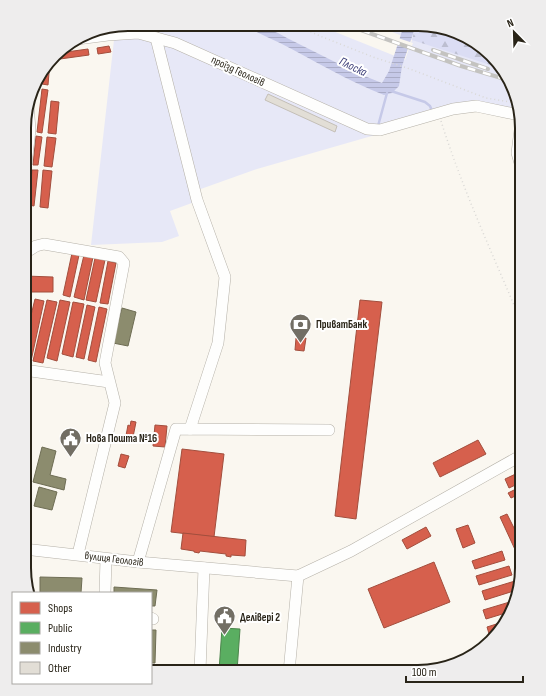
<svg xmlns="http://www.w3.org/2000/svg" width="546" height="696" viewBox="0 0 546 696" font-family="'Sofia Sans Condensed',sans-serif">
<style>
.grass{fill:#e7e8f7}
.forest{fill:url(#forest-firs)}
.water{fill:url(#water-rules)}
.pier{fill:#faf7f0}
.shops{fill:#d6604d;stroke:#a24e3d}
.public{fill:#5aae61;stroke:#4b854b}
.industry{fill:#8c8c6e;stroke:#6e6d54}
.lines{fill:none;stroke-linecap:round;stroke-linejoin:round}
.stream{stroke:#c6c9e8;stroke-width:2.5}
.building{fill:#e2ded6;stroke:#c4bfb7}
.minor-casing{stroke:#b5b1a8;stroke-width:12}
.path{stroke:#d9d8d5;stroke-width:1.5;stroke-dasharray:1 3;stroke-linecap:butt}
.minor{stroke:#fefefd;stroke-width:11}
.rail-casing{stroke:#c4c3c0;stroke-width:4}
.rail{stroke:#fff;stroke-width:2.5;stroke-dasharray:8;stroke-linecap:butt}
.labels{text-anchor:middle;dominant-baseline:central;stroke-width:4;stroke-linejoin:round;paint-order:stroke}
.street-label{font-size:11px;fill:#292418;stroke:#fff}
.poi-label{font-size:11px;font-weight:bold;fill:#292418;stroke:#fff;text-anchor:start}
.water-label{font-size:12px;font-style:italic;fill:#3c3e78;stroke:#fff}
.rim{fill:none;stroke:#292418;stroke-width:2}
</style>
<defs>
<pattern id="forest-firs" width="22" height="20" patternUnits="userSpaceOnUse"><rect width="22" height="20" fill="#dbddf4"/><path d="M5 1l3.5 6h-7zM16 11l3.5 6h-7z" fill="#bcbed0"/></pattern>
<pattern id="water-rules" width="6" height="5" patternUnits="userSpaceOnUse"><rect width="6" height="5" fill="#c6c9e8"/><path d="M0 2.5h6" fill="none" stroke="#aaacc6"/></pattern>
</defs>
<rect width="100%" height="100%" fill="#faf7f0"/>
<polygon class="grass" points="128,24 318,25 405,60 412,40 375,25 432,25 481,45 511,82 519,115 476,106 257,169 198,190 200,200 170,211 179,236 162,242 91,245 115,31 84,35 94,30"/>
<polygon class="forest" points="416,25 432,25 481,45 500,68 412,40"/>
<path class="water" d="M241 24H254L278 33 287 38 357 73 382 83 389 71 404 25H416L402 66 399 86 392 93 384 95C348 81 315 61 280 43 267 37 254 31 241 24Z"/>
<polygon class="pier" points="398,38 413,43 411,48 396,43"/>
<g class="shops">
<polygon points="109,46 111,52 98,54 97,48"/>
<polygon points="88,49 89,55 60,59 59,53"/>
<polygon points="50,61 48,85 42,84 44,69"/>
<polygon points="42,89 48,90 42,133 37,132"/>
<polygon points="51,101 59,102 56,134 48,133"/>
<polygon points="36,136 42,137 38,165 33,165"/>
<polygon points="47,137 56,138 52,167 44,166"/>
<polygon points="32,170 38,170 34,206 29,205"/>
<polygon points="43,170 52,171 48,208 40,207"/>
<polygon points="72,253 79,255 70,297 63,295"/>
<polygon points="84,255 93,257 84,300 74,297"/>
<polygon points="95,258 105,260 96,302 86,300"/>
<polygon points="108,261 116,263 108,304 100,303"/>
<polygon points="25,276 53,277 53,292 25,292"/>
<polygon points="35,299 44,301 31,361 24,359 24,344"/>
<polygon points="47,300 57,302 43,363 33,361"/>
<polygon points="60,300 70,302 57,361 47,358"/>
<polygon points="360,300 382,302 356,519 335,516"/>
<polygon points="73,302 84,304 73,357 62,354"/>
<polygon points="87,305 95,307 84,359 76,357"/>
<polygon points="99,307 107,309 96,362 88,360"/>
<polygon points="296,338 306,338 304,351 295,350"/>
<polygon points="131,421 136,422 132,442 125,441 128,425 130,426"/>
<polygon points="155,425 167,426 165,447 153,446"/>
<polygon points="478,440 486,454 440,477 433,463"/>
<polygon points="182,449 224,454 214,537 171,532"/>
<polygon points="121,454 129,456 125,468 118,466"/>
<polygon points="522,471 522,482 509,488 505,479"/>
<polygon points="522,486 522,493 511,498 508,493"/>
<polygon points="507,514 522,544 522,554 518,556 500,517"/>
<polygon points="520,515 522,519 522,531 515,517"/>
<polygon points="468,525 475,543 463,548 456,529"/>
<polygon points="426,527 431,536 407,549 402,540"/>
<polygon points="183,533 246,540 245,556 231,555 231,557 226,556 226,554 200,551 199,553 194,552 194,551 181,549"/>
<polygon points="502,551 505,560 475,569 472,561"/>
<polygon points="434,562 450,602 384,628 368,589"/>
<polygon points="509,566 512,575 479,585 476,576"/>
<polygon points="515,581 517,590 485,600 482,591"/>
<polygon points="513,601 509,612 486,619 483,610"/>
<polygon points="506,621 505,626 490,637 487,627"/>
</g>
<polygon class="public" points="222,628 240,629 237,671 219,671"/>
<g class="industry">
<polygon points="122,308 136,312 128,346 113,343"/>
<polygon points="42,447 56,451 50,475 66,479 64,490 33,482"/>
<polygon points="39,487 57,492 52,510 34,506"/>
<polygon points="40,577 82,578 81,593 40,592"/>
<polygon points="114,587 157,590 155,606 151,606 151,593 114,593"/>
<polygon points="151,630 156,630 155,663 151,663"/>
</g>
<g class="lines">
<g class="stream">
<polyline points="391,91 425,102 430,106 432,111"/>
<polyline points="378,126 387,93"/>
</g>
</g>
<polygon class="building" points="268,94 337,126 335,132 265,100"/>
<g class="lines">
<defs>
<g id="minor">
<polyline points="156,38 197,200 225,277 218,343 190,429"/>
<polyline points="77,39 108,35 138,33 175,43 367,129 380,130 453,109 476,106 519,115"/>
<polyline points="521,122 517,153 522,170"/>
<polyline points="25,174 30,130 28,104"/>
<polyline points="25,253 36,246 44,244 119,257 124,263 105,363 115,403 78,554"/>
<polyline points="24,370 109,382"/>
<polyline points="24,549 138,562 298,576 351,551 522,455"/>
<polyline points="138,562 176,429 329,430"/>
<polyline points="105,593 106,559"/>
<polyline points="151,618 153,619"/>
<polyline points="200,671 204,568"/>
<polyline points="289,672 298,576"/>
</g>
</defs>
<use href="#minor" class="minor-casing"/>
<g class="path">
<polyline points="296,25 320,36 373,57 410,69 486,98 516,103"/>
<path d="M441 121C463 191 494 257 522 324"/>
</g>
<use href="#minor" class="minor"/>
<defs>
<g id="rail">
<polyline points="347,25 461,66 511,81"/>
<polyline points="433,50 488,69"/>
</g>
</defs>
<use href="#rail" class="rail-casing"/>
<use href="#rail" class="rail"/>
</g>
<defs>
<symbol id="bank-pin" viewBox="-11 -11 22 30"><path d="M0 17L-7.5 6A9.5 9.5 0 1 1 7.5 6Z" fill="#726e64" stroke="#fff"/><path d="M-6-4H6V4H-6ZM0-2.3a2.3 2.3 0 1 0 0 4.6a2.3 2.3 0 1 0 0-4.6Z" fill="#fff"/></symbol>
<symbol id="civic-pin" viewBox="-11 -11 22 30"><path d="M0 17L-7.5 6A9.5 9.5 0 1 1 7.5 6Z" fill="#726e64" stroke="#fff"/><path d="M-.6-6.5H3V-4.5H.6V-3L4-1V1h2V6H-6V1h2V-1L-.6-3ZM-1.2 2.5V6h2.4V2.5Z" fill="#fff"/></symbol>
</defs>
<g fill-rule="evenodd">
<use href="#bank-pin" x="288" y="312" width="25" height="34"/>
<use href="#civic-pin" x="58" y="426" width="25" height="34"/>
<use href="#civic-pin" x="212" y="604" width="25" height="34"/>
</g>
<g class="labels">
<g class="street-label">
<text transform="translate(238 71) rotate(25)">проїзд Геологів</text>
<text transform="translate(114 559) rotate(7)">вулиця Геологів</text>
</g>
<g class="poi-label">
<text x="316" y="324">ПриватБанк</text>
<text x="86" y="438">Нова Пошта №16</text>
<text x="240" y="617">Делівері 2</text>
</g>
<g class="water-label">
<text transform="translate(353 67) rotate(26)">Плоска</text>
</g>
</g>
<path d="M0 0H546V696H0ZM128 31H418A97 97 0 0 1 515 128V568A97 97 0 0 1 418 665H128A97 97 0 0 1 31 568V128A97 97 0 0 1 128 31Z" fill="#eeeded" fill-rule="evenodd"/>
<path class="rim" d="M128 31H418A97 97 0 0 1 515 128V568A97 97 0 0 1 418 665H128A97 97 0 0 1 31 568V128A97 97 0 0 1 128 31Z"/>
<rect x="12" y="592" width="140" height="92" fill="#ffffff" stroke="#a9a7a3"/>
<rect x="20" y="602" width="20" height="12" fill="#d6604d" stroke="#a9a7a3"/>
<text x="48" y="612" font-size="12" fill="#292418">Shops</text>
<rect x="20" y="622" width="20" height="12" fill="#5aae61" stroke="#a9a7a3"/>
<text x="48" y="632" font-size="12" fill="#292418">Public</text>
<rect x="20" y="642" width="20" height="12" fill="#8c8c6e" stroke="#a9a7a3"/>
<text x="48" y="652" font-size="12" fill="#292418">Industry</text>
<rect x="20" y="662" width="20" height="12" fill="#e2ded6" stroke="#a9a7a3"/>
<text x="48" y="672" font-size="12" fill="#292418">Other</text>
<g transform="translate(514 32) rotate(337)" stroke="#ffffff" stroke-width="3" paint-order="stroke">
<path d="M0-3L7 15L0 10L-7 15Z" fill="#292418"/>
<text y="-6" font-size="11" font-weight="bold" text-anchor="middle" fill="#292418">N</text>
</g>
<path d="M406 676v6h117v-6" fill="none" stroke="#292418" stroke-width="2"/>
<text x="412" y="676" font-size="12" fill="#292418" stroke="#ffffff" stroke-width="3" paint-order="stroke">100 m</text>
</svg>
